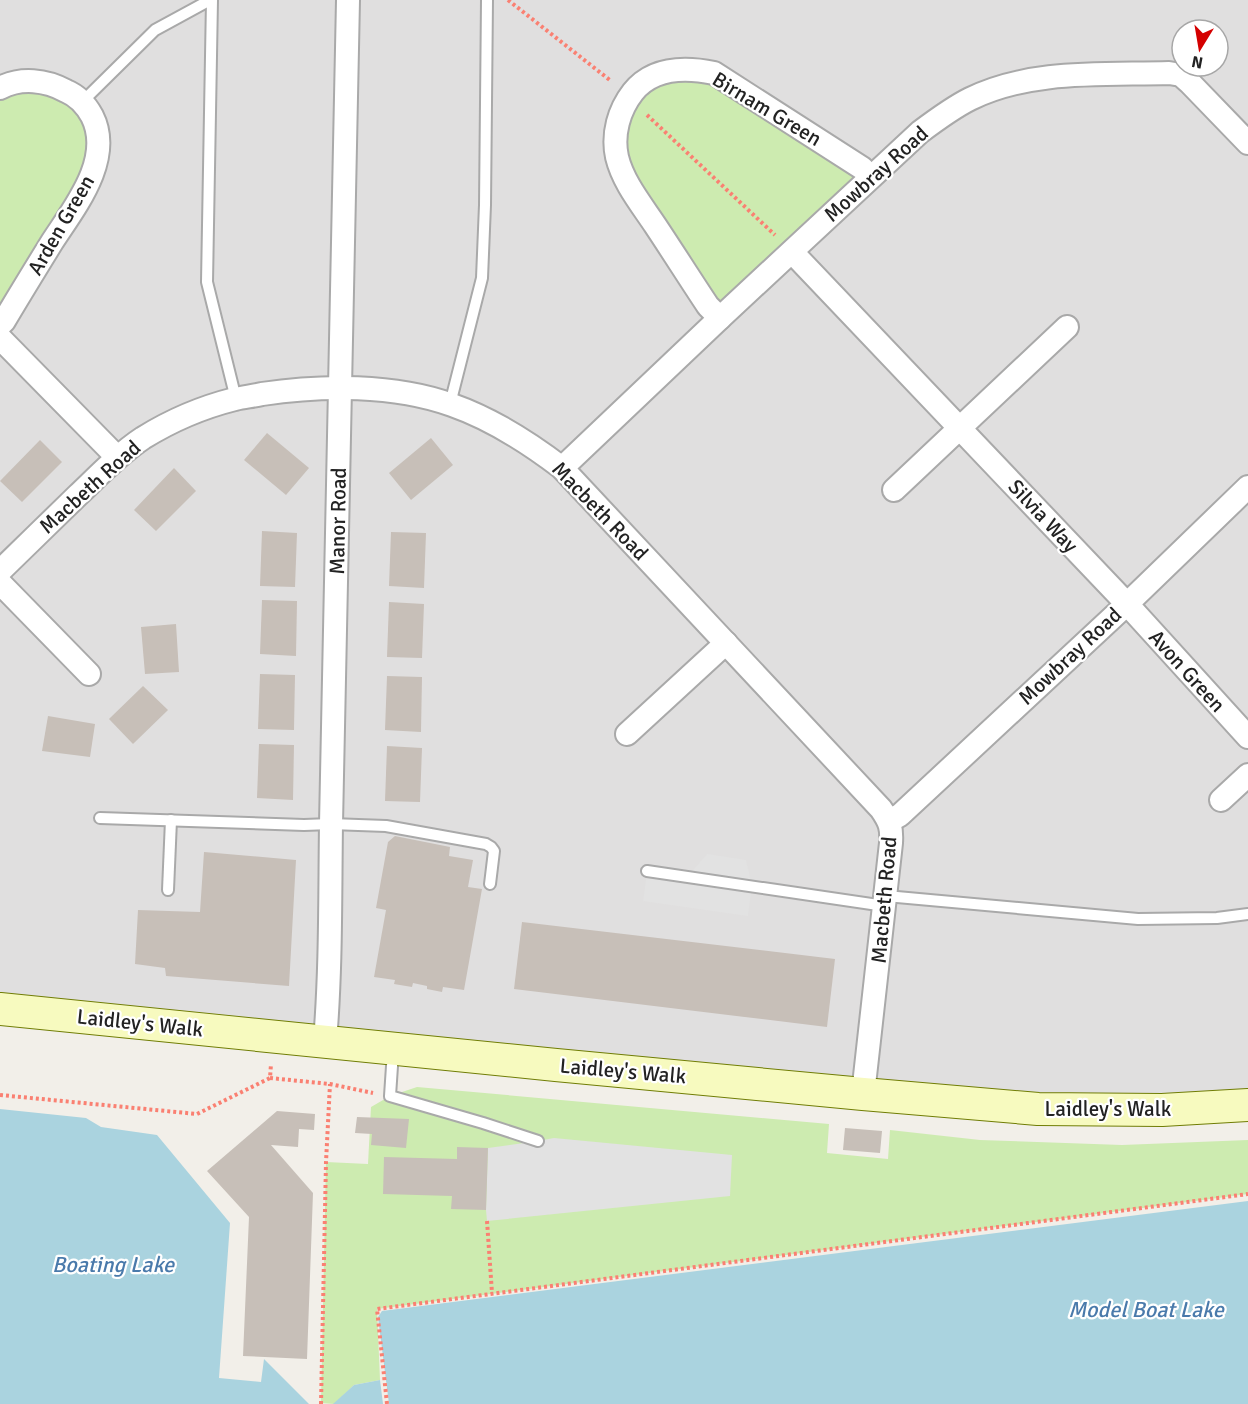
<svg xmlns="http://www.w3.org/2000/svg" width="1248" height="1404" viewBox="0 0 1248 1404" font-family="Signika,sans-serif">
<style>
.residential{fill:#e0dfdf;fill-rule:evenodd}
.grass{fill:#cdebb0}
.parking{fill:#e2e2e2}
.water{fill:#aad3df}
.building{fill:#c7bfb8}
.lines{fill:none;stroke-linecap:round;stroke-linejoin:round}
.lane-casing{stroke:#a9a9a9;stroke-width:14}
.street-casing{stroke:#a9a9a9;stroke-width:26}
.secondary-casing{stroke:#707d05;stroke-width:34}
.path{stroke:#fa8072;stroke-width:4;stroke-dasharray:3 3;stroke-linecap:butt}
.lane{stroke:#fff;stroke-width:10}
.street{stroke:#fff;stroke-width:22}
.secondary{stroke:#f7fabf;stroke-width:32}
.labels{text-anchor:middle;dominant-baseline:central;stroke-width:4.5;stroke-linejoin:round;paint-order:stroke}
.street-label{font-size:21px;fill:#222;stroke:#fff}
.water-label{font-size:22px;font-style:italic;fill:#4a7aab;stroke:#fff}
</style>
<rect width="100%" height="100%" fill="#f2efe9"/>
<path class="residential" d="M0 0H1248V1105L1162 1110 0 1009ZM1182 30H1218V66H1182Z"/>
<g class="grass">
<polygon points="695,69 871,177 720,318 621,173 629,97"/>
<polygon points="0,88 71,93 98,144 0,325"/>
<polygon points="417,1087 829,1124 827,1153 888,1159 890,1130 980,1140 1122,1145 1248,1140 1248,1194 377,1309 380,1380 354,1385 334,1404 321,1403 326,1162 368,1164 371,1107 390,1096"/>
</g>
<g class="parking">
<polygon points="707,854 746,860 752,886 748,916 643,901 647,871 687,877"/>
<polygon points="554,1138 732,1155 730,1196 487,1221 486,1210 488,1148 538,1141"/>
</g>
<g class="water">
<polygon points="0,1109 86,1118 101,1127 157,1135 230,1223 219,1378 261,1382 264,1359 309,1404 0,1404"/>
<polygon points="1248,1201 1248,1404 389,1404 378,1317 382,1311"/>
<polygon points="380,1380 383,1404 333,1404 354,1385"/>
</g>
<g class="building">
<polygon points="267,433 309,468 286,495 244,460"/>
<polygon points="431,438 453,465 411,500 389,473"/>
<polygon points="40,440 62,462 22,502 0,481"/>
<polygon points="174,468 196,491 156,531 134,510"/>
<polygon points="262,531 297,533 295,587 260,586"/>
<polygon points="391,532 426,533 424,588 389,586"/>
<polygon points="262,600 297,601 296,656 260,654"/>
<polygon points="389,602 424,604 422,658 387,657"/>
<polygon points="176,624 179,672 145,674 141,627"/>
<polygon points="260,674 295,675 294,730 258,729"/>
<polygon points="387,676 422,677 421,732 385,730"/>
<polygon points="143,686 168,710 133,744 109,719"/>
<polygon points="48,716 95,724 90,757 42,751"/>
<polygon points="259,744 294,745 293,800 257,798"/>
<polygon points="387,746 422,748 420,802 385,801"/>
<polygon points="395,836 450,847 449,856 473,860 468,887 482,889 464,990 443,987 442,992 427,989 427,986 413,983 412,987 394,984 395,980 374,977 386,910 376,908 388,842"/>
<polygon points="204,852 296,860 289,986 166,976 165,968 135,964 138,910 200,912"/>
<polygon points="522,922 835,959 827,1027 514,989"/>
<polygon points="277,1111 315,1114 314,1130 299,1129 298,1147 271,1145 313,1193 307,1359 243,1356 249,1217 207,1171"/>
<polygon points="357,1117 409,1119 406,1148 371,1145 372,1134 355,1133"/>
<polygon points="845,1128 882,1131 880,1153 843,1150"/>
<polygon points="457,1147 488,1148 486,1210 451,1209 452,1196 383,1194 384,1157 457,1159"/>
</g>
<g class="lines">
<defs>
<g id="lane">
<polyline points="212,0 207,282 236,399"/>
<polyline points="82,102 155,30 210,0"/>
<polyline points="450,404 482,278 485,205 487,0"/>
<polyline points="100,818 304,825 331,824 386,826 486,844 491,847 494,851 490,884"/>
<polyline points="647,871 885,906"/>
<polyline points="168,890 171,820"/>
<polyline points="886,896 1138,919 1217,918 1248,914"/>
<polyline points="393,1051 390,1096 483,1123 538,1141"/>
</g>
<g id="street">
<path d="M0 88C21 77 46 80 66 91 78 96 86 105 92 116 114 159 74 208 52 242 36 268 20 294 4 321L0 325"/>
<polyline points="792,252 1127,604 1248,737"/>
<path d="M720 318 708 306C690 279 673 252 655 225 641 204 623 182 617 157 612 134 619 110 633 92 653 67 685 67 714 73L862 168 871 177"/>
<polyline points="0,338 117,457"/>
<path d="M562 468 720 318 920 132C936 120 952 108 970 99 1031 69 1103 75 1169 73L1181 75 1190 83 1248 143"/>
<polyline points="894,490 1067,327"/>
<path d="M0 571C26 546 52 520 78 495 99 475 119 454 143 438 172 420 203 407 235 399 244 397 253 396 262 394 322 385 394 384 452 405 492 419 528 442 562 468L881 809C890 822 892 828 891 843L863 1094"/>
<polyline points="0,583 89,674"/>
<polyline points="627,734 726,643"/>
<polyline points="1221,800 1248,775"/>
<polyline points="889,821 900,815 1127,604 1248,487"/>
<path d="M325 1041C331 969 330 896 331 824L348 0"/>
</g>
<polyline id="secondary" points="0,1009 556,1065 863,1094 1038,1109 1162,1110 1248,1105"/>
</defs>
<use href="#lane" class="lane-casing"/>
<use href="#street" class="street-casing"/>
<use href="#secondary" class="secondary-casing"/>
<g class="path">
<polyline points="508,0 611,81"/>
<polyline points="647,115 775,235"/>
<polyline points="270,1078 330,1084 373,1093"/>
<polyline points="0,1095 197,1114 270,1078 271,1064"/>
<polyline points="487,1221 492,1293"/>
<polyline points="321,1404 326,1162 330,1084"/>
<polyline points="387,1404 377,1309 1248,1194"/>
</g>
<use href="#lane" class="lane"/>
<use href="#street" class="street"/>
<use href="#secondary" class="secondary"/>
</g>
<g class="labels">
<g class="street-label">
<text transform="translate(767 109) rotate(31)">Birnam Green</text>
<text transform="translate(876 174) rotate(-42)">Mowbray Road</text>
<text transform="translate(61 225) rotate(-60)">Arden Green</text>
<text transform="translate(90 487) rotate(-42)">Macbeth Road</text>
<text transform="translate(600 511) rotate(46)">Macbeth Road</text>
<text transform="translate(1043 516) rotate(47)">Silvia Way</text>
<text transform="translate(338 521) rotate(-89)">Manor Road</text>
<text transform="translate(1070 656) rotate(-43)">Mowbray Road</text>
<text transform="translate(1187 671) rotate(48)">Avon Green</text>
<text transform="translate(884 900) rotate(-85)">Macbeth Road</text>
<text transform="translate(140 1023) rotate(6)">Laidley's Walk</text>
<text transform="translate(623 1071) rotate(5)">Laidley's Walk</text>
<text x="1108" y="1109">Laidley's Walk</text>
</g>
<g class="water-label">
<text x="113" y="1264">Boating Lake</text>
<text x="1146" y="1309">Model Boat Lake</text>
</g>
</g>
<g transform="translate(1200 48) rotate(191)"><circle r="28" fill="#ffffff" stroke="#a7a7a7" stroke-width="1.5"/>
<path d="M0-4.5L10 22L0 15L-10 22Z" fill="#d40000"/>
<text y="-9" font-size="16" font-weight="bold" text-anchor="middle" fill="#222222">N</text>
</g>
</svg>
